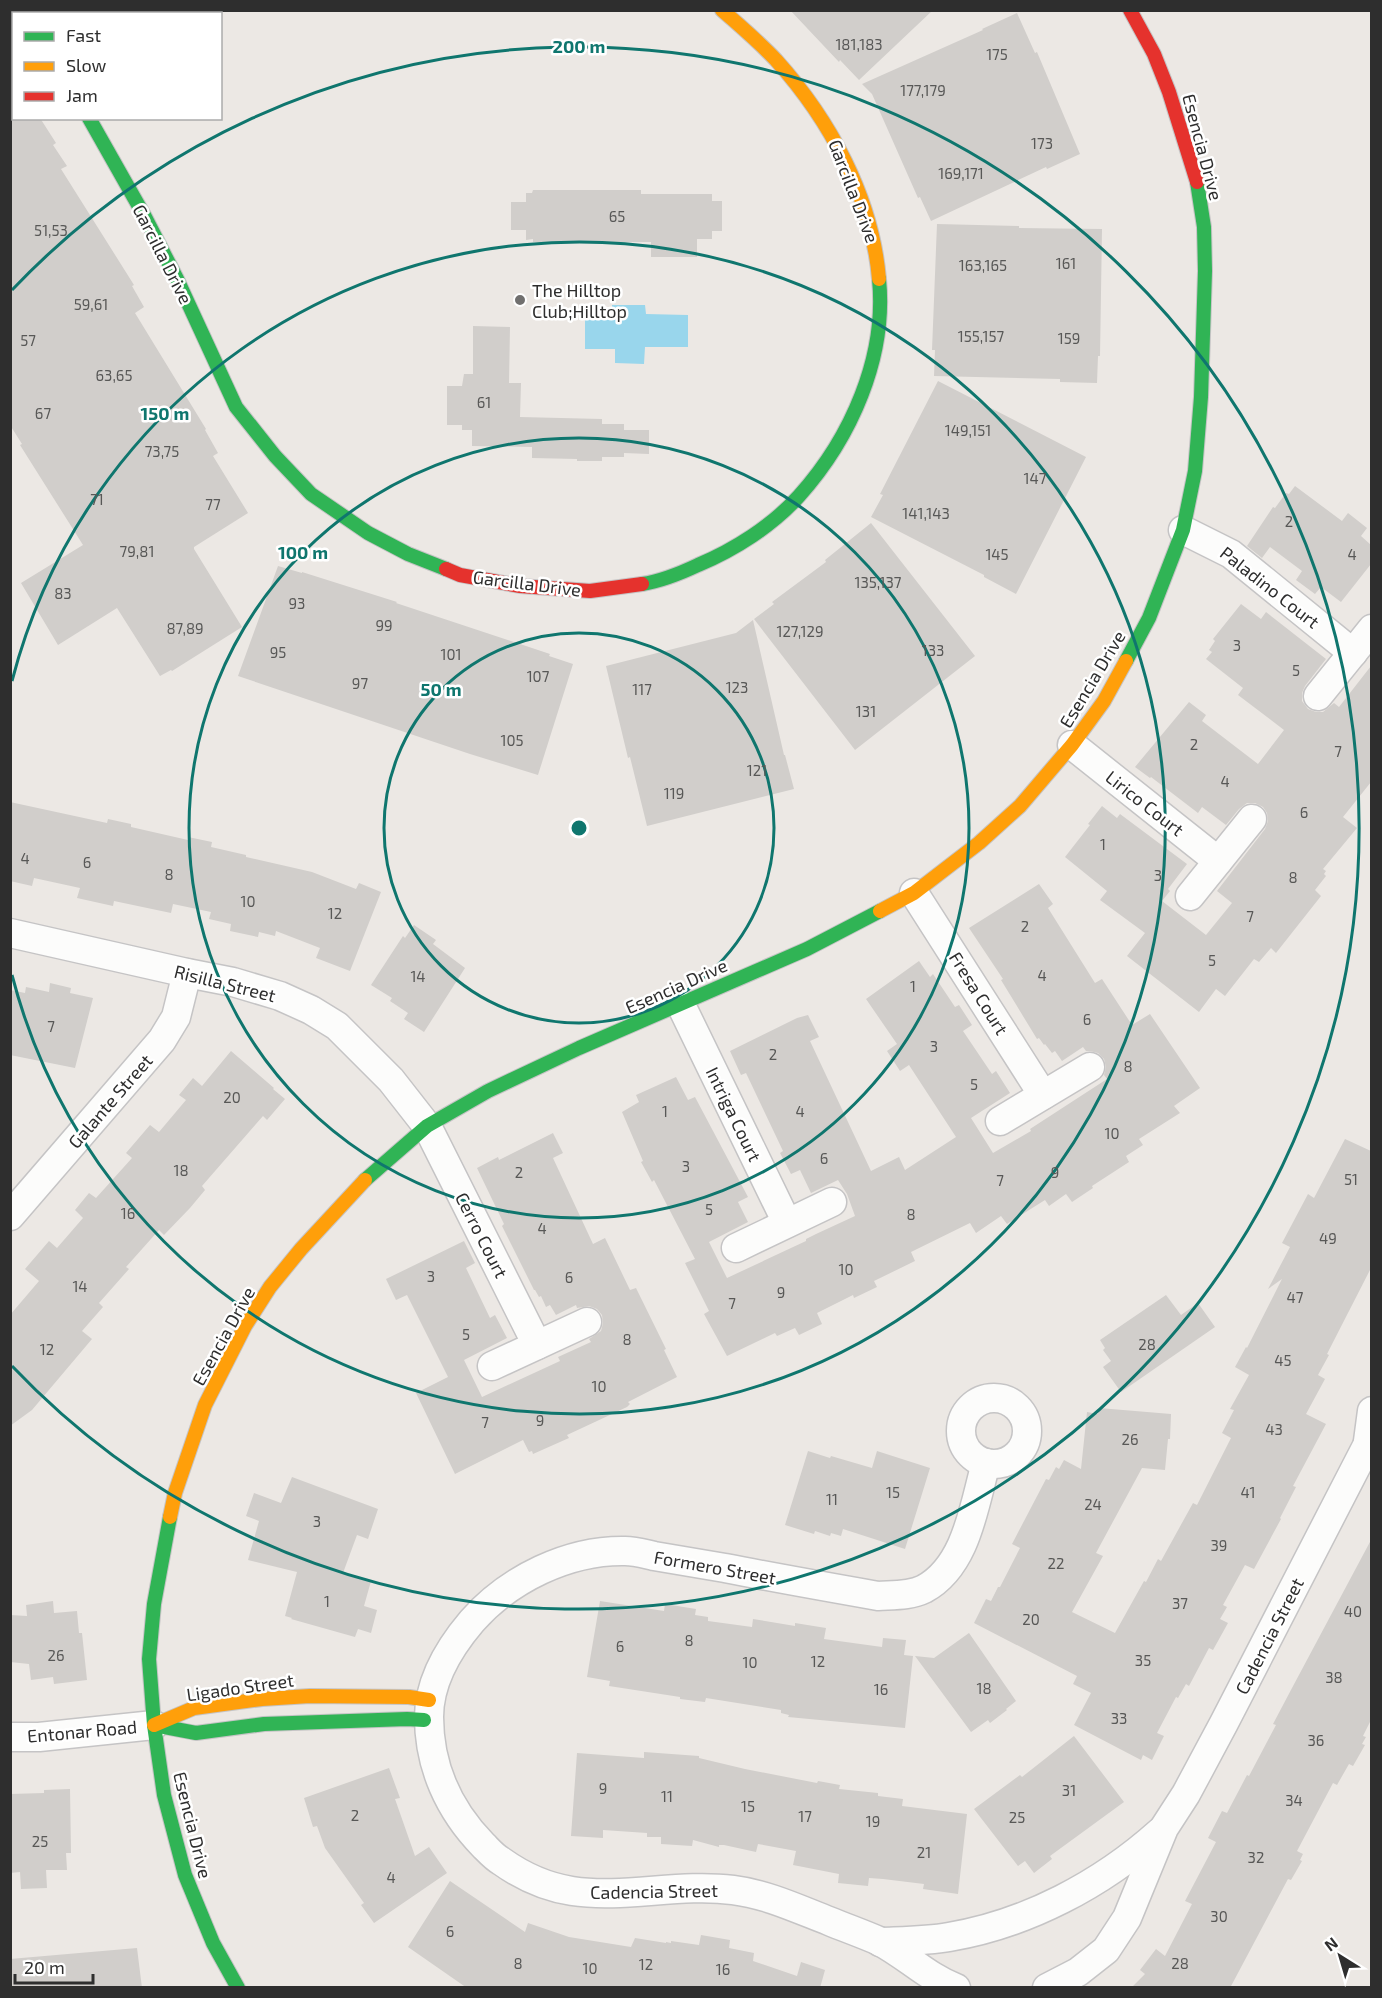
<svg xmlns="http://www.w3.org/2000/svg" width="1382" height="1998" viewBox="0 0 1382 1998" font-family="'Exo 2',sans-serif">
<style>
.water{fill:#99d6ec}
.building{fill:#d1cecb}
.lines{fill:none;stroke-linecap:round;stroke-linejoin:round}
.street-casing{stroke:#c5c4c5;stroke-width:31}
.fast-casing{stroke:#c5c4c5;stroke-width:16}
.slow-casing{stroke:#c5c4c5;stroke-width:16}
.jam-casing{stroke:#c5c4c5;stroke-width:16}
.street{stroke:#fcfcfb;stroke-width:28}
.fast{stroke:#30b455;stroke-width:14}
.slow{stroke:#ff9f0a;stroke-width:14}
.jam{stroke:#e5322d;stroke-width:14}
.ring{fill:none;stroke:#0f766e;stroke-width:3}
.poi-dot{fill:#706f6e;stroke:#fff;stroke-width:2}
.labels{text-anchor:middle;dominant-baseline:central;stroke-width:5;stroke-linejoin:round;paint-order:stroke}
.number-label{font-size:15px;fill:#585857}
.street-label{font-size:18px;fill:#2e2e2e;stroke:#fff}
.poi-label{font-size:18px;fill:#2e2e2e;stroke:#fff;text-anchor:start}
.centre{fill:#0f766e;stroke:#fff;stroke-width:3}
.ring-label{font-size:18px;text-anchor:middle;font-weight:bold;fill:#0f766e;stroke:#fff;stroke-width:5;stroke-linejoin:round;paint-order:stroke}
</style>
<rect width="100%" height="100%" fill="#ece8e4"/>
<polygon class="water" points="612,305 645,305 646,314 688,315 688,347 645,347 644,364 615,363 615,349 585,349 585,315 612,315"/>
<g class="building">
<polygon points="790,10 933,10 859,80 840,60 839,62"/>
<polygon points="1017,13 1035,53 1037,52 1080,154 1047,169 1046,167 931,221 920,197 918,198 872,94 862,84 983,30 982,29"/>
<polygon points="10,118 40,118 56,143 53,145 67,166 61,169 134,285 132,286 144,307 135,313 206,429 205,430 218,453 213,456 248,513 194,547 194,549 242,627 172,671 171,670 160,676 117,608 58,645 21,583 83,545 20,445 22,444 10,425"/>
<polygon points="533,190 641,190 641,194 712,194 712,201 722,201 722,231 712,231 712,239 697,239 697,257 651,257 651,242 533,242 533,239 526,240 526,230 511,230 511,202 526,202 526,193 532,193"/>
<polygon points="937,224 1019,226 1019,228 1102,229 1100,356 1098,356 1097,383 1060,382 1060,379 934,376 935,350 932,350"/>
<polygon points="473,326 510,327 509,383 521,383 520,417 602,419 602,424 624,424 624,430 649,430 649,454 624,453 624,457 602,457 602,461 577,461 577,459 532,458 532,447 472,446 472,430 462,430 462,425 447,425 447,386 462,386 464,374 473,374"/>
<polygon points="938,381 1086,457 1016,594 984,577 984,575 871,517 883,495 880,494"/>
<polygon points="1295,486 1342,521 1348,513 1367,528 1361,536 1371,545 1371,564 1341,602 1321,587 1315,594 1296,580 1302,571 1270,547 1262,558 1247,546 1273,507 1275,508 1286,493 1289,494"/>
<polygon points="871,523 975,656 855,750 754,619 774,604 772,602 826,562 825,560"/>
<polygon points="278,566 302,573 302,572 397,602 396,603 550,654 549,656 573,664 538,775 470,754 238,676"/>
<polygon points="1241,604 1261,619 1266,612 1326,659 1305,686 1302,693 1302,701 1308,709 1316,712 1323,712 1334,703 1339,707 1371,666 1371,782 1343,817 1357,828 1323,869 1326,871 1324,874 1326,876 1315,890 1321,896 1276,953 1271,948 1259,962 1254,959 1225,996 1216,989 1199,1012 1127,956 1145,933 1100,900 1107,891 1065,857 1090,825 1088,824 1102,806 1117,818 1120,814 1187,864 1168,889 1170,891 1162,901 1206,935 1232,903 1217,891 1265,829 1268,821 1267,813 1263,807 1255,803 1247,803 1239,809 1226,825 1202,807 1198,813 1151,777 1150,778 1135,767 1189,702 1206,715 1202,721 1258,764 1284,730 1238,695 1243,688 1206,659 1212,652 1209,650 1215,641 1213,639"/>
<polygon points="753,620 784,755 785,755 794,789 647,826 630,757 628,758 606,666 736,633"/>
<polygon points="10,802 107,823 108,819 131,824 131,827 188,840 188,837 212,842 211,847 246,855 246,857 312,872 356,889 359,883 381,892 350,971 316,958 320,948 276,931 275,936 259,932 258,937 230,931 231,924 209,919 211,912 173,904 171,913 114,901 113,906 77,898 80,888 34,878 32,886 10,881"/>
<polygon points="1039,884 1053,904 1048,908 1095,983 1102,979 1132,1025 1150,1014 1200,1088 1174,1106 1180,1113 1139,1139 1143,1145 1126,1156 1129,1162 1092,1186 1093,1188 1072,1202 1066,1194 1049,1206 1045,1200 1007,1224 1001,1216 976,1233 970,1223 911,1252 915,1261 874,1281 877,1287 854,1298 853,1295 817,1313 822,1324 799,1335 795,1328 777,1336 775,1333 727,1356 704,1314 709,1311 685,1263 695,1259 654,1180 652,1182 641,1162 643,1161 622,1112 639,1102 636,1095 676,1077 688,1100 695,1097 748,1197 738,1202 748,1222 709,1242 727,1278 806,1241 806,1239 816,1234 855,1216 847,1194 838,1180 811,1193 800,1170 791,1174 780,1153 783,1151 746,1073 741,1075 730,1051 797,1018 808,1015 819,1037 810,1041 871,1171 899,1157 905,1170 956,1137 909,1065 900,1071 887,1051 897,1044 866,999 919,961 930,977 933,974 955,1007 959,1005 972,1025 963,1031 992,1074 996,1071 1010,1093 971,1118 993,1153 1031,1131 1030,1129 1107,1079 1104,1075 1106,1067 1104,1059 1098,1053 1090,1051 1086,1051 1083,1047 1062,1061 1055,1051 1052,1053 1045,1044 1044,1045 1039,1038 1037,1039 1001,980 1003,979 969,928"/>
<polygon points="414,925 436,940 433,944 465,968 424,1032 404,1019 408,1013 390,1001 392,998 371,985 403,936 405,938"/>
<polygon points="50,983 71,988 70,993 93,998 75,1068 10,1055 10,990 25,993 26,987 49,992"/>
<polygon points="231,1051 274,1088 273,1089 285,1099 267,1120 263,1116 202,1186 205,1190 190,1208 164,1235 159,1230 126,1267 129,1269 99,1303 103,1307 82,1331 92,1339 32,1410 10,1426 10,1315 39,1281 25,1269 49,1241 57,1248 83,1218 75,1210 89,1193 96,1198 132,1158 126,1153 150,1125 159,1132 186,1100 179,1095 193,1078 202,1086"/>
<polygon points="553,1133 563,1153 553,1158 593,1244 605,1238 630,1290 636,1288 666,1349 664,1350 677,1377 628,1402 630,1404 627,1407 567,1435 569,1438 533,1454 532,1451 529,1452 523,1440 455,1474 416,1393 448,1377 407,1295 396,1300 386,1279 464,1241 475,1263 466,1268 490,1318 495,1315 507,1338 464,1360 482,1397 560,1361 558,1357 591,1342 589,1339 601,1331 603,1323 602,1315 597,1309 589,1306 577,1308 576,1305 556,1315 550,1305 546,1307 541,1296 539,1297 535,1290 534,1290 502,1226 504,1224 477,1168 498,1157 499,1160"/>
<polygon points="1345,1139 1371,1151 1371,1268 1327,1354 1329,1355 1318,1375 1325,1379 1306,1414 1326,1424 1293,1486 1296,1487 1280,1518 1281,1519 1254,1569 1245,1565 1223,1605 1227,1607 1220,1619 1228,1623 1213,1650 1209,1648 1189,1686 1186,1684 1178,1698 1176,1697 1157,1733 1164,1736 1152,1760 1143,1755 1141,1760 1074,1725 1091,1693 1073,1684 1077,1676 974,1623 986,1599 991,1601 998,1587 1000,1587 1020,1548 1012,1544 1046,1479 1049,1480 1056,1467 1059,1469 1064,1460 1081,1469 1087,1412 1098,1414 1099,1408 1171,1414 1170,1439 1168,1439 1165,1470 1142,1468 1096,1553 1103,1556 1072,1612 1115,1633 1144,1581 1146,1582 1158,1559 1161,1561 1193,1503 1197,1505 1231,1438 1222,1433 1234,1410 1230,1409 1249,1375 1235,1367 1246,1347 1247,1348 1282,1279 1268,1289 1290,1247 1282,1243 1308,1194 1314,1198"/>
<polygon points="1166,1295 1181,1315 1198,1303 1215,1327 1121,1392 1103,1367 1111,1361 1103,1350 1105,1348 1100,1340"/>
<polygon points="808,1451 830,1458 831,1456 872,1468 877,1451 930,1468 905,1549 843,1529 841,1536 831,1533 830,1536 815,1531 814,1534 785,1525"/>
<polygon points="292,1477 378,1509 368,1539 357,1535 343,1573 371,1581 364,1606 377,1610 371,1633 358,1629 355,1637 291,1619 292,1618 285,1616 297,1572 248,1560 259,1521 246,1516 254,1493 281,1503"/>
<polygon points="1371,1540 1371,1720 1363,1736 1366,1737 1362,1744 1365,1745 1353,1766 1349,1764 1337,1785 1333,1783 1297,1851 1303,1854 1300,1860 1302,1861 1291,1880 1288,1879 1230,1988 1131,1988 1145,1974 1140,1970 1156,1949 1165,1956 1192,1904 1185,1901 1216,1842 1208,1838 1222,1811 1227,1813 1247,1775 1249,1776 1276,1725 1273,1724 1292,1688"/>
<polygon points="53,1601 54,1613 77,1611 79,1633 82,1633 87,1680 54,1684 53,1677 31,1680 29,1664 10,1662 10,1615 27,1616 26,1605"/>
<polygon points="600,1601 664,1611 665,1604 696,1609 695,1615 708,1617 708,1621 752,1627 753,1619 795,1626 795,1623 826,1628 824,1639 882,1647 883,1638 906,1640 904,1655 913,1656 905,1728 788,1717 789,1715 781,1713 781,1710 706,1698 705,1702 680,1699 680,1697 609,1686 610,1681 587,1677"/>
<polygon points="969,1633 1016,1701 1006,1709 1007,1710 990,1723 988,1720 971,1732 915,1656 934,1658"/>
<polygon points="1074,1736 1124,1802 1050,1856 1052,1859 1034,1873 1025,1861 1018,1866 974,1809 1020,1775 1022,1777"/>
<polygon points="644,1752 699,1756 699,1758 745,1769 817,1783 818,1781 840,1785 839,1789 878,1793 878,1796 903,1799 902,1806 967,1814 958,1894 923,1889 924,1884 883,1879 869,1878 868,1886 838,1883 839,1874 793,1865 796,1851 758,1844 756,1852 724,1845 719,1845 719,1847 693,1840 692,1846 661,1844 661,1837 647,1837 647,1833 603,1830 603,1838 571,1836 577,1753 644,1758"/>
<polygon points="389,1768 400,1798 395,1799 415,1856 429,1847 447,1873 374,1923 361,1905 364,1903 325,1848 317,1826 313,1827 304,1798"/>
<polygon points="70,1789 71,1853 66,1853 67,1870 46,1870 47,1888 21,1889 20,1872 10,1873 10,1794 44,1793 44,1790"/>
<polygon points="450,1881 525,1932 528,1923 569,1937 631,1947 635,1938 666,1943 666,1942 671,1943 671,1941 699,1945 701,1935 730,1940 729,1948 754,1953 753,1961 797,1976 801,1962 825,1970 820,1988 467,1988 408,1947"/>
<polygon points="137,1948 142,1988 10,1988 10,1959"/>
</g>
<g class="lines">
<defs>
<g id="street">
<polyline points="24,10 26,14"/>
<polyline points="1183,530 1231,554 1353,653"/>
<polyline points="1318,696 1372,629"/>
<polyline points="1072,745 1218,861"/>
<polyline points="914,893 1043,1095"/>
<polyline points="1190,896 1252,819"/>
<polyline points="10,933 187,973 233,982 280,996 311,1010 337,1026 391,1080 427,1126 537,1345"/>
<polyline points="681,1005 787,1223"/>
<polyline points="1000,1121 1090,1067"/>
<polyline points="10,1216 162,1040 176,1017 187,973"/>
<polyline points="736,1248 832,1202"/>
<polyline points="492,1366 587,1322"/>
<circle cx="994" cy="1431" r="33"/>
<polyline points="1368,1441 1372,1411"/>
<polyline points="10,1737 39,1737 154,1725"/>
<path d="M880 1942C903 1941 927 1941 949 1937 1027 1924 1102 1884 1160 1832"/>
<path d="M956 1988C927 1977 906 1955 879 1941 863 1934 846 1928 829 1921 798 1909 766 1894 733 1890 679 1883 624 1899 572 1891 546 1887 522 1876 501 1861 494 1857 489 1851 483 1845 449 1810 429 1766 429 1717 429 1681 449 1648 472 1621 509 1579 568 1550 625 1551 635 1551 645 1554 654 1556 678 1560 702 1564 725 1568 776 1578 827 1587 878 1596 893 1595 910 1596 924 1589 967 1566 974 1505 986 1463"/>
<polyline points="1047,1988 1078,1972 1106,1950 1127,1918 1164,1828 1186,1794 1224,1723 1372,1436"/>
</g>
<g id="fast">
<polyline points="89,118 145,217 177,279 236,407 275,456 311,494 368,533 408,554 446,569"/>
<path d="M642 584C662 581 679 574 698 565 734 550 772 526 799 496 851 438 887 357 879 279"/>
<polyline points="1126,661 1149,618 1183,530 1195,471 1201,397 1205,271 1204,227 1197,182"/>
<polyline points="365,1180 427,1126 488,1091 579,1048 807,949 880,911"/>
<polyline points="170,1517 154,1604 149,1659 154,1725 164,1795 185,1875 213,1943 238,1988"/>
<polyline points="154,1725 196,1733 264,1724 407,1719 424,1720"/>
</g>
<g id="slow">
<path d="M722 10C740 26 759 42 776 60 830 120 872 197 879 279"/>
<polyline points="880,911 914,893 979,843 1020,806 1072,745 1104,701 1126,661"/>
<polyline points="170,1517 175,1493 205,1405 245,1326 270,1287 301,1249 365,1180"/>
<polyline points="154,1725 194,1708 262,1699 310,1696 409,1697 429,1700"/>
</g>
<g id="jam">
<polyline points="1130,10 1154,54 1169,92 1197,182"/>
<polyline points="446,569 460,575 520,586 590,591 642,584"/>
</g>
</defs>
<use href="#street" class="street-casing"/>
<use href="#fast" class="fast-casing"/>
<use href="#slow" class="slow-casing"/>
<use href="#jam" class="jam-casing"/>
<use href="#street" class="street"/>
<use href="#fast" class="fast"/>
<use href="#slow" class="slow"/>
<use href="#jam" class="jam"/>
</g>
<g class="ring">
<circle cx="579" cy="828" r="195"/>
<circle cx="579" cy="828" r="390"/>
<path d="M12 681A586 586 0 1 1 12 975"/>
<path d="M12 290A781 781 0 1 1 12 1366"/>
</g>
<circle class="poi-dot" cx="520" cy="300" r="6"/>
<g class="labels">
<g class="number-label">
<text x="859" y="44">181,183</text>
<text x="997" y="54">175</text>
<text x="923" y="90">177,179</text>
<text x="1042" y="143">173</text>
<text x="961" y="173">169,171</text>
<text x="617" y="216">65</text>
<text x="51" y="230">51,53</text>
<text x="1066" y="263">161</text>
<text x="983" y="265">163,165</text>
<text x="91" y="304">59,61</text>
<text x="981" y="336">155,157</text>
<text x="1069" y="338">159</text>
<text x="28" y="340">57</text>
<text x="114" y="375">63,65</text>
<text x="484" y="402">61</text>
<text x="43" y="413">67</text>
<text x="968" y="430">149,151</text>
<text x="162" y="451">73,75</text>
<text x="1035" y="478">147</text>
<text x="97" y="499">71</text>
<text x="213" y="504">77</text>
<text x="926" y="513">141,143</text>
<text x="1289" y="521">2</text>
<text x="137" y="551">79,81</text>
<text x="997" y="554">145</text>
<text x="1352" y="554">4</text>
<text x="878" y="582">135,137</text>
<text x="63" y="593">83</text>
<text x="297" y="603">93</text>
<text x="384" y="625">99</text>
<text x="185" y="628">87,89</text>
<text x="800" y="631">127,129</text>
<text x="1237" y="645">3</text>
<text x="933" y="650">133</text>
<text x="278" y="652">95</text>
<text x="451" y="654">101</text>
<text x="1296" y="670">5</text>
<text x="538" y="676">107</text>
<text x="360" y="683">97</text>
<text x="737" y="687">123</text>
<text x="642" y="689">117</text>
<text x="866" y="711">131</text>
<text x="512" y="740">105</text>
<text x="1194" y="744">2</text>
<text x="1338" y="751">7</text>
<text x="757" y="770">121</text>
<text x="1225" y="781">4</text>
<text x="674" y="793">119</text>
<text x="1304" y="812">6</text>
<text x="1103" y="844">1</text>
<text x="25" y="858">4</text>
<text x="87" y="862">6</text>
<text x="169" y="874">8</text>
<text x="1158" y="875">3</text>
<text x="1293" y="877">8</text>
<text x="248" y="901">10</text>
<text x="335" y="913">12</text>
<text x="1250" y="916">7</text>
<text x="1025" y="926">2</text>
<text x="1212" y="960">5</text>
<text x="1042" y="975">4</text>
<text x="418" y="976">14</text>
<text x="913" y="986">1</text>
<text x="1087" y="1019">6</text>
<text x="51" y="1026">7</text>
<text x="934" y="1046">3</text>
<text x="773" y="1054">2</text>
<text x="1128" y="1066">8</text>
<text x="974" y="1084">5</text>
<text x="232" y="1097">20</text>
<text x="665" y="1111">1</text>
<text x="800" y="1111">4</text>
<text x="1112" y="1133">10</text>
<text x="824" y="1158">6</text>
<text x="686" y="1166">3</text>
<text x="181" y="1170">18</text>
<text x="519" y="1172">2</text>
<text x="1055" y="1172">9</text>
<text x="1351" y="1179">51</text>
<text x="1000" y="1180">7</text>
<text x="709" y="1209">5</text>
<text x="128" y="1213">16</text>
<text x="911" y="1214">8</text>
<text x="542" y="1228">4</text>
<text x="1328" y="1238">49</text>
<text x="846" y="1269">10</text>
<text x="431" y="1276">3</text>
<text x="569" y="1277">6</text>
<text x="80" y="1286">14</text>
<text x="781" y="1292">9</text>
<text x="1295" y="1297">47</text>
<text x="732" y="1303">7</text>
<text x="466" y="1334">5</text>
<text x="627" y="1339">8</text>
<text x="1147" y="1344">28</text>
<text x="47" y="1349">12</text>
<text x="1283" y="1360">45</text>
<text x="599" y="1386">10</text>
<text x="540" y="1420">9</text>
<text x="485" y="1422">7</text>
<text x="1274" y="1429">43</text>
<text x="1130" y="1439">26</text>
<text x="893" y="1492">15</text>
<text x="1248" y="1492">41</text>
<text x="832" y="1499">11</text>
<text x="1093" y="1504">24</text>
<text x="317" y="1521">3</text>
<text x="1219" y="1545">39</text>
<text x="1056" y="1563">22</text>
<text x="327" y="1601">1</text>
<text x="1180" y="1603">37</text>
<text x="1353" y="1611">40</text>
<text x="1031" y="1619">20</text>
<text x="689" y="1640">8</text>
<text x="620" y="1646">6</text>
<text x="56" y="1655">26</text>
<text x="1143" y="1660">35</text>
<text x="818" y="1661">12</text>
<text x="750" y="1662">10</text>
<text x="1334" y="1677">38</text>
<text x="984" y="1688">18</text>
<text x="881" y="1689">16</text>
<text x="1119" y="1718">33</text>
<text x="1316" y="1740">36</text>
<text x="603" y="1788">9</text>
<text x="1069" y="1790">31</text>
<text x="667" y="1796">11</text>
<text x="1294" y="1800">34</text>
<text x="748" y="1806">15</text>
<text x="355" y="1815">2</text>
<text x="805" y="1816">17</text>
<text x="1017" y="1817">25</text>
<text x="873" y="1821">19</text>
<text x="40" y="1841">25</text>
<text x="924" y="1852">21</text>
<text x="1256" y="1857">32</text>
<text x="391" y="1877">4</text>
<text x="1219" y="1916">30</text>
<text x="450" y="1931">6</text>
<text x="518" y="1963">8</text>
<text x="1180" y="1963">28</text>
<text x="646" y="1964">12</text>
<text x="590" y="1968">10</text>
<text x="723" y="1969">16</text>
</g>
<g class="street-label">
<text transform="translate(1203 147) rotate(75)">Esencia Drive</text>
<text transform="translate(854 191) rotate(69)">Garcilla Drive</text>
<text transform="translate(163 254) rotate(63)">Garcilla Drive</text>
<text transform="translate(527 583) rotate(7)">Garcilla Drive</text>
<text transform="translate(1270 587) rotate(38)">Paladino Court</text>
<text transform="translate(1092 679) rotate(-59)">Esencia Drive</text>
<text transform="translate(1145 803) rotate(38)">Lirico Court</text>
<text transform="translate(225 983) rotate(14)">Risilla Street</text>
<text transform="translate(676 986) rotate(-24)">Esencia Drive</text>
<text transform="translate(979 993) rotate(58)">Fresa Court</text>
<text transform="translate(110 1101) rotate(-49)">Galante Street</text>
<text transform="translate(734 1114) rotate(64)">Intriga Court</text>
<text transform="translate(482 1235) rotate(63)">Cerro Court</text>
<text transform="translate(223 1336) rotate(-61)">Esencia Drive</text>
<text transform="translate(715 1567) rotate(10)">Formero Street</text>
<text transform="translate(1269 1636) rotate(-63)">Cadencia Street</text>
<text transform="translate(240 1687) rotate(-8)">Ligado Street</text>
<text transform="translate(82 1731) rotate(-5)">Entonar Road</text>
<text transform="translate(193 1825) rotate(76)">Esencia Drive</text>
<text transform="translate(654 1891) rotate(-1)">Cadencia Street</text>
</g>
<g class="poi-label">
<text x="532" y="290">The Hilltop<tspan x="532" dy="21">Club;Hilltop</tspan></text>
</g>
</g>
<circle cx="579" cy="828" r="9" class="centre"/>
<g class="ring-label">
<text x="579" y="53">200 m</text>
<text x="165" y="420">150 m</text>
<text x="303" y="559">100 m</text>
<text x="441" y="696">50 m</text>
</g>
<rect width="1382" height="1998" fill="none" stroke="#2e2e2e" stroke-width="24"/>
<rect x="12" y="12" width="210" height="108" fill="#ffffff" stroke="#ababab" stroke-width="1.5"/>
<rect x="24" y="32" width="30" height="9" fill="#30b455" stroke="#ababab" stroke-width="1.5"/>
<text x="66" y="42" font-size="18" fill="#2e2e2e">Fast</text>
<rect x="24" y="62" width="30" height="9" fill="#ff9f0a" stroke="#ababab" stroke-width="1.5"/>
<text x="66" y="72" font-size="18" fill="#2e2e2e">Slow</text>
<rect x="24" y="92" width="30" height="9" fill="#e5322d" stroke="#ababab" stroke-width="1.5"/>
<text x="66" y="102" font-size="18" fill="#2e2e2e">Jam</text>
<g transform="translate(1340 1956) rotate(323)" stroke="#ffffff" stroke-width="4.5" paint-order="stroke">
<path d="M0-4.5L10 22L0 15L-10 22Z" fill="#2e2e2e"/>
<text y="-9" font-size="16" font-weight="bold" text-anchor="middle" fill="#2e2e2e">N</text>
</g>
<path d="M15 1974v9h78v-9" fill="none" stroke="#2e2e2e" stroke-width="3"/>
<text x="24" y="1974" font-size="18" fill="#2e2e2e" stroke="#ffffff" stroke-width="4.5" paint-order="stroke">20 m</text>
</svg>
